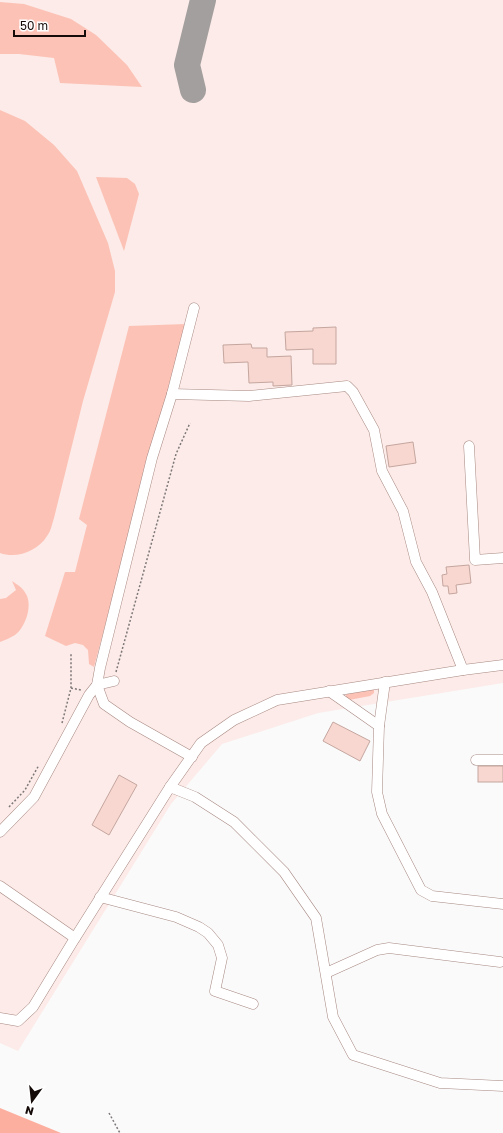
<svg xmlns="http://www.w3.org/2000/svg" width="503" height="1133" viewBox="0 0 503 1133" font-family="'Golos Text',sans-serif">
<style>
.built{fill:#fcebe8}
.green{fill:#fcc2b6}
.forest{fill:#fdaf9f}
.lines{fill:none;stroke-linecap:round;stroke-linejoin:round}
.taxiway{stroke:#a39f9e;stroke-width:26}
.building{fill:#f8d7d0;stroke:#c5a69f}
.minor-casing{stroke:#a78882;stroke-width:11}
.path{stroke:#7d7877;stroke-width:1.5;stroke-dasharray:2 2;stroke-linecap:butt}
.minor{stroke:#fff;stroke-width:10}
</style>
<rect width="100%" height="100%" fill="#fafafa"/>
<polygon class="built" points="0,0 503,0 503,683 318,713 222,744 171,804 18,1051 0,1043"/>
<g class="green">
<polygon points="0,2 24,4 71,19 96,35 127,65 142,87 60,83 54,58 19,54 0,54"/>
<path d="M0 110 25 121 54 145 77 171 108 243 115 271V292L83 401 54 518C52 524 51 531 47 536 38 551 17 559 0 553Z"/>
<polygon points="96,177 127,178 135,184 139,194 124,251"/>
<polygon points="186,324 94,667 89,664 88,650 83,645 75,643 66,646 45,636 65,572 75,572 87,525 79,519 129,326"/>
<path d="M12 581C18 585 23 588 26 594 33 606 25 628 15 635 10 638 5 640 0 642V599L6 598 16 590Z"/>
<polygon points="370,688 374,690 374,693 370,696 349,700 346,697 346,695 348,692"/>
</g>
<polygon class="forest" points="0,1108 61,1133 0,1133"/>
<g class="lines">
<polyline class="taxiway" points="193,90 187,65 203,0"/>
</g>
<g class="building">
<polygon points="336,327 336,364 313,364 313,349 286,350 285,332 313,331 313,328"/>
<polygon points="251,344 252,348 267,348 267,357 291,356 292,385 273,386 273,382 249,383 248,362 224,363 223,345"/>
<polygon points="413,442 416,463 389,467 386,446"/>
<polygon points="469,565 471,583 456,585 457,593 449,594 448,586 443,586 442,575 447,574 446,567"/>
<polygon points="333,722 370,741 360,761 323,741"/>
<rect x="478" y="766" width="25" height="16"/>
<polygon points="119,775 137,785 109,835 92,825"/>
</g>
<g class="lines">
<defs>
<g id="minor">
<polyline points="172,394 249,396 347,386 353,392 374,430 382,471 403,511 416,562 432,592 463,670"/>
<polyline points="469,446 475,560 503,558"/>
<polyline points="114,681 97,685 104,704 130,722 192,757"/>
<polyline points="385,682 379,726 377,792 382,814 421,890 432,896 503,904"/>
<polyline points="329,691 379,726"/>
<polyline points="476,760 503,760"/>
<polyline points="170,787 201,743 234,720 277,700 463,670 503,665"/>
<polyline points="0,832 34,797 89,695 97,685 100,668 152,458 172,394 194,308"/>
<polyline points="0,886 75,938 170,787 195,797 234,822 284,872 316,918 333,1017 353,1055 440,1083 503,1086"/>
<polyline points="100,897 176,917 199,927 208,933 218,945 222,958 215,991 253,1004"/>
<polyline points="326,973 377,950 389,948 500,962"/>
<polyline points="0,1018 18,1021 33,1007 75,938"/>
</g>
</defs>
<use href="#minor" class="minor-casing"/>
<g class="path">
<polyline points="116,672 176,454 190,423"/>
<polyline points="71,688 81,690"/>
<polyline points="62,723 71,688 71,654"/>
<polyline points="9,807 25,790 39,765"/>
<polyline points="109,1113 120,1133"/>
</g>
<use href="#minor" class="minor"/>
</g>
<g transform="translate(32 1101) rotate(195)" stroke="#ffffff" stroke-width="3" paint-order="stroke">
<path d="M0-3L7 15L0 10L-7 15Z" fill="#150b09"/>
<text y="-6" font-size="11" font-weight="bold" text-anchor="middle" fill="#150b09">N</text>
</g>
<path d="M14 30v6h71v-6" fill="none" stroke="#150b09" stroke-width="2"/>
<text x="20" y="30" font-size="12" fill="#150b09" stroke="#ffffff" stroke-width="3" paint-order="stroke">50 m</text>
</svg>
